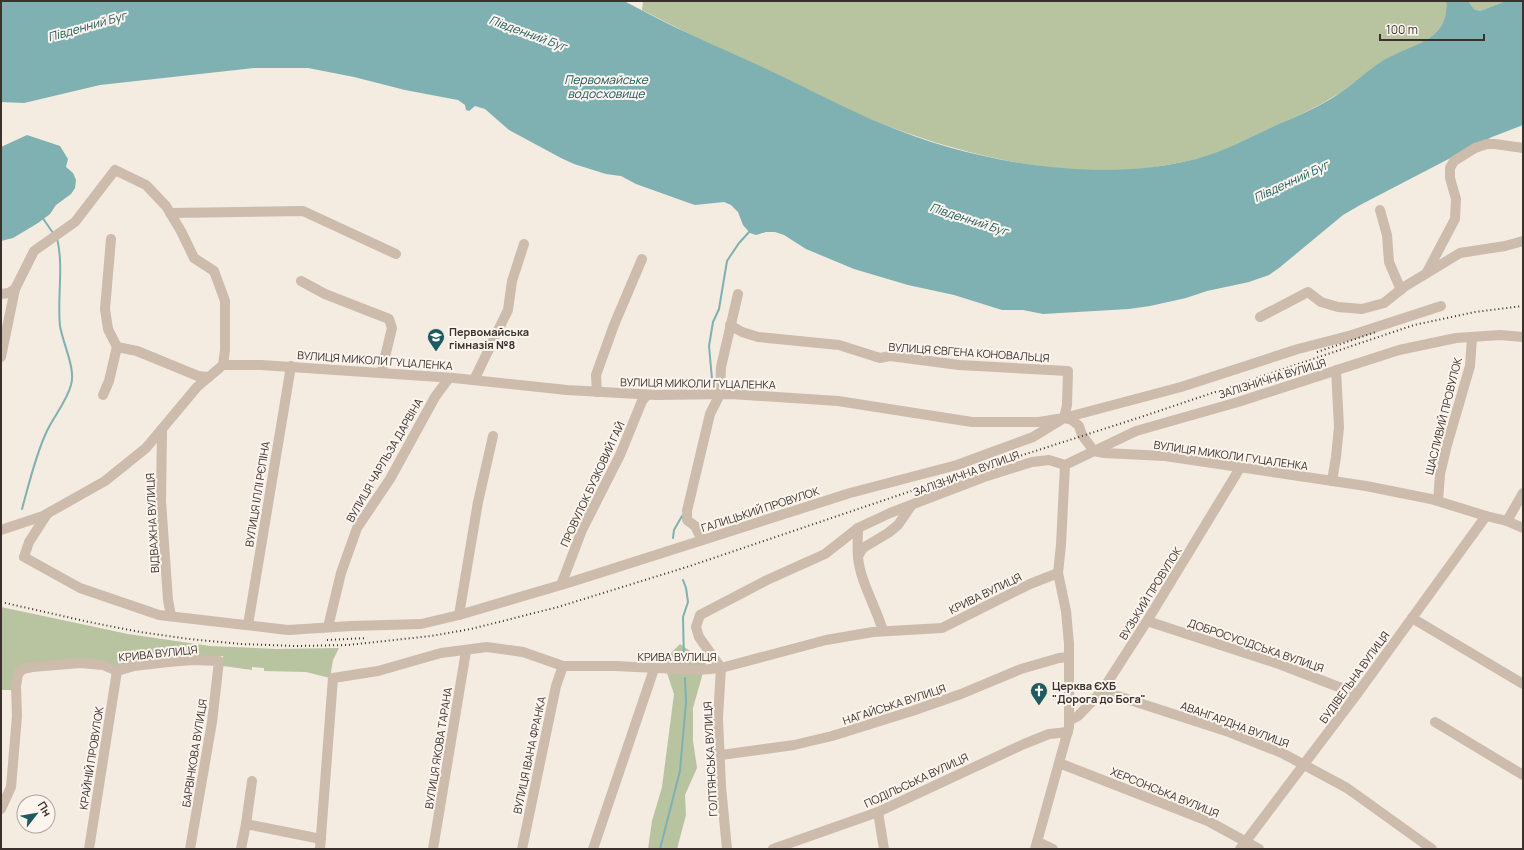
<svg xmlns="http://www.w3.org/2000/svg" width="1524" height="850" viewBox="0 0 1524 850" font-family="Manrope,sans-serif">
<style>
.green{fill:#b8c4a0}
.water{fill:#7fb0b2}
.lines{fill:none;stroke-linecap:round;stroke-linejoin:round}
.stream{stroke:#7fb0b2;stroke-width:2}
.minor{stroke:#cdbbac;stroke-width:10}
.rail{stroke:#3b302b;stroke-width:2;stroke-dasharray:1 3;stroke-linecap:butt}
.labels{text-anchor:middle;dominant-baseline:central;stroke-width:4;stroke-linejoin:round;paint-order:stroke}
.poi-label{font-size:11px;font-weight:bold;fill:#3b302b;stroke:#fbf5ee;text-anchor:start}
.street-label{font-size:11px;fill:#3b302b;stroke:#fbf5ee}
.water-label{font-size:12px;font-style:italic;fill:#1f5a5e;stroke:#fbf5ee}
</style>
<rect width="100%" height="100%" fill="#f4ebe1"/>
<g class="green">
<path d="M643 1H1446C1446 5 1447 10 1447 14 1440 45 1391 53 1369 71 1357 80 1346 90 1333 97 1314 109 1292 118 1272 127 1247 139 1221 153 1193 160 1173 164 1152 168 1131 170 1049 175 966 155 890 127 853 113 818 95 783 79 736 56 688 34 642 10Z"/>
<polygon points="1468,1 1506,1 1480,11 1474,9"/>
<polygon points="1,607 128,634 210,646 276,649 339,648 333,660 330,678 306,672 264,671 264,668 252,667 252,670 223,666 223,656 123,666 29,664 13,690 1,690"/>
<polygon points="680,644 706,662 693,708 693,741 697,768 685,795 686,815 677,849 648,849 652,821 662,787 674,694 663,661"/>
</g>
<g class="water">
<path d="M1 1H624C646 12 667 24 690 34 719 48 748 60 777 74 813 91 848 110 885 125 976 163 1100 184 1196 159 1222 152 1247 139 1272 127 1292 118 1315 109 1334 97 1346 89 1356 81 1367 72 1375 66 1384 59 1394 55 1420 43 1450 36 1446 1H1468L1474 9 1480 11 1506 1H1523V125L1492 137 1462 152 1362 204 1343 215 1279 268 1269 275 1249 282 1207 291 1186 298 1150 306 1129 309 1043 314 1023 310H1002L954 295 908 285 854 269 806 249 784 235 775 232H766L756 235 750 233 743 225 738 212 731 205 724 202 695 205 689 203 636 184 621 176 606 174 574 164 561 158 509 130 485 109 475 106 469 111 466 110 465 105 458 100 405 90 354 77 308 68H254L100 85 24 103 1 102Z"/>
<polygon points="27,135 60,146 68,159 66,167 73,173 76,180 75,188 71,194 56,205 50,214 38,223 13,238 1,241 1,147"/>
</g>
<g class="lines">
<g class="stream">
<polyline points="42,217 53,233"/>
<polyline points="713,390 709,346 713,322 719,309 727,261 739,243 751,230"/>
<path d="M22 509C29 484 35 457 46 433 53 417 66 403 71 385 76 369 63 344 60 326 57 297 64 267 57 238"/>
<polyline points="673,538 674,530 682,516"/>
<polyline points="683,580 686,588 688,602 683,617 684,662"/>
<polyline points="660,849 680,771 686,702 685,678"/>
</g>
<g class="minor">
<polyline points="1380,210 1387,235 1389,262 1401,290"/>
<polyline points="170,213 303,211 396,254"/>
<polyline points="111,239 105,309 108,329 117,347 137,351 198,376 209,377"/>
<polyline points="1427,272 1455,219 1456,199 1450,178 1450,168 1454,161 1475,148 1487,144 1495,144 1523,148"/>
<polyline points="301,281 325,294 389,319 392,328 381,373"/>
<polyline points="1,294 9,293 15,289"/>
<polyline points="1260,317 1308,292 1321,302 1338,307 1362,309 1384,303 1404,287 1460,253 1505,246 1523,241"/>
<polyline points="730,325 742,332 758,337 839,345 880,358 890,356 959,365 1068,371 1067,405 1064,418"/>
<polyline points="1,357 15,289 34,251 75,222 115,170 146,185 166,206 181,231 194,258 214,271 225,301 225,350 223,365"/>
<polyline points="474,380 508,310 512,281 524,244"/>
<polyline points="597,392 596,375 614,325 642,259"/>
<polyline points="103,395 109,381 117,347"/>
<polyline points="162,429 161,501 168,600 171,616"/>
<polyline points="1332,481 1336,457 1339,427 1336,370"/>
<polyline points="1438,501 1440,474 1447,445 1470,366 1472,338"/>
<polyline points="47,514 29,542 24,557 80,588 159,615 288,630 351,626 421,624 459,615 571,582 850,493 957,465 1033,437 1064,418 1181,387 1298,349 1352,335 1441,306"/>
<polyline points="1507,521 1523,493"/>
<path d="M858 528C858 537 857 547 858 557 860 581 876 607 883 631"/>
<polyline points="1,530 43,516 105,481 146,448 197,387 223,365 261,365 454,378 567,390 656,395 731,394 838,401 972,422 1039,422 1064,418 1072,420 1079,426 1082,435 1094,451 1104,453 1165,456 1366,486 1431,499 1486,516 1507,521 1523,528"/>
<polyline points="702,540 695,526 687,520 687,511 710,414 720,394 721,367 738,294"/>
<polyline points="858,556 863,548 888,533 898,525 911,506"/>
<polyline points="561,585 582,530 620,455 642,401 647,395"/>
<polyline points="459,615 478,502 493,436"/>
<polyline points="1412,618 1523,684"/>
<polyline points="1147,621 1279,664 1357,694"/>
<polyline points="248,625 291,366"/>
<polyline points="328,627 341,573 357,528 390,479 435,397 449,378"/>
<polyline points="1102,691 1229,732 1282,753 1347,788 1432,849"/>
<polyline points="1069,721 1078,716 1102,691 1147,621 1240,468"/>
<polyline points="1435,722 1523,775"/>
<polyline points="721,755 794,745 832,736 912,711 961,694 1021,669 1059,658 1069,657"/>
<polyline points="1059,763 1208,821 1259,849"/>
<polyline points="1,809 11,787 17,716 16,686 18,674 23,669 32,667 80,663 103,665 117,671 134,666 168,662 193,660 219,661 212,722 190,849"/>
<polyline points="878,812 884,849"/>
<polyline points="246,824 321,839"/>
<polyline points="1038,842 1053,849"/>
<polyline points="89,849 117,671"/>
<polyline points="241,849 246,824 252,781"/>
<polyline points="320,849 333,678 378,671 441,653 487,647 523,652 563,666 615,666 699,670 721,668 826,640 873,632 942,628 1030,584 1058,573"/>
<polyline points="433,849 466,651"/>
<polyline points="522,849 556,686 563,666"/>
<polyline points="593,849 654,669"/>
<polyline points="727,849 721,787 718,718 721,668 699,637 696,627 700,615 767,580 825,554 858,528 890,513 984,477 1032,462 1049,460 1065,465 1136,431 1238,402 1399,350 1456,338 1500,335 1523,337"/>
<polyline points="773,849 878,812 1024,744 1049,734 1068,732"/>
<polyline points="1035,849 1069,727 1069,644 1066,611 1058,573 1061,545 1065,465"/>
<polyline points="1240,849 1357,694 1486,516"/>
</g>
<g class="rail">
<polyline points="1317,352 1376,332"/>
<polyline points="1,602 89,622 140,632 189,639 241,644 296,646 348,645 431,636 471,629 558,607 690,566 920,488 1138,418 1414,325 1475,312 1523,306"/>
<polyline points="327,640 367,638"/>
</g>
</g>
<defs>
<symbol id="school-pin" viewBox="-11 -11 22 30"><path d="M0 17L-7.5 6A9.5 9.5 0 1 1 7.5 6Z" fill="#1f5a5e" stroke="#fbf5ee"/><path d="M0-5L7-2L0 1L-7-2ZM-4 1L0 2.5L4 1V4Q0 6-4 4Z" fill="#fff"/></symbol>
<symbol id="church-pin" viewBox="-11 -11 22 30"><path d="M0 17L-7.5 6A9.5 9.5 0 1 1 7.5 6Z" fill="#1f5a5e" stroke="#fbf5ee"/><path d="M-1.2-6h2.4v3.5h3.3v2.4h-3.3V6h-2.4V-.1h-3.3v-2.4h3.3Z" fill="#fff"/></symbol>
</defs>
<g fill-rule="evenodd">
<use href="#school-pin" x="426" y="327" width="20" height="27"/>
<use href="#church-pin" x="1029" y="681" width="20" height="27"/>
</g>
<g class="labels">
<g class="poi-label">
<text x="449" y="331">Первомайська<tspan x="449" dy="13">гімназія №8</tspan></text>
<text x="1052" y="685">Церква ЄХБ<tspan x="1052" dy="13">"Дорога до Бога"</tspan></text>
</g>
<g class="street-label">
<text transform="translate(969 352) rotate(4)">ВУЛИЦЯ ЄВГЕНА КОНОВАЛЬЦЯ</text>
<text transform="translate(375 360) rotate(4)">ВУЛИЦЯ МИКОЛИ ГУЦАЛЕНКА</text>
<text transform="translate(1272 378) rotate(-17)">ЗАЛІЗНИЧНА ВУЛИЦЯ</text>
<text transform="translate(698 383) rotate(1)">ВУЛИЦЯ МИКОЛИ ГУЦАЛЕНКА</text>
<text transform="translate(1443 416) rotate(-76)">ЩАСЛИВИЙ ПРОВУЛОК</text>
<text transform="translate(1231 455) rotate(8)">ВУЛИЦЯ МИКОЛИ ГУЦАЛЕНКА</text>
<text transform="translate(384 460) rotate(-60)">ВУЛИЦЯ ЧАРЛЬЗА ДАРВІНА</text>
<text transform="translate(966 473) rotate(-20)">ЗАЛІЗНИЧНА ВУЛИЦЯ</text>
<text transform="translate(592 484) rotate(-65)">ПРОВУЛОК БУЗКОВИЙ ГАЙ</text>
<text transform="translate(257 494) rotate(-81)">ВУЛИЦЯ ІЛЛІ РЄПІНА</text>
<text transform="translate(760 509) rotate(-18)">ГАЛИЦЬКИЙ ПРОВУЛОК</text>
<text transform="translate(152 523) rotate(-93)">ВІДВАЖНА ВУЛИЦЯ</text>
<text transform="translate(985 593) rotate(-26)">КРИВА ВУЛИЦЯ</text>
<text transform="translate(1150 593) rotate(-58)">ВУЗЬКИЙ ПРОВУЛОК</text>
<text transform="translate(1256 645) rotate(19)">ДОБРОСУСІДСЬКА ВУЛИЦЯ</text>
<text transform="translate(158 653) rotate(-6)">КРИВА ВУЛИЦЯ</text>
<text x="677" y="656">КРИВА ВУЛИЦЯ</text>
<text transform="translate(1354 677) rotate(-54)">БУДІВЕЛЬНА ВУЛИЦЯ</text>
<text transform="translate(894 704) rotate(-18)">НАГАЙСЬКА ВУЛИЦЯ</text>
<text transform="translate(1235 724) rotate(20)">АВАНГАРДНА ВУЛИЦЯ</text>
<text transform="translate(438 748) rotate(-81)">ВУЛИЦЯ ЯКОВА ТАРАНА</text>
<text transform="translate(194 753) rotate(-81)">БАРВІНКОВА ВУЛИЦЯ</text>
<text transform="translate(529 755) rotate(-78)">ВУЛИЦЯ ІВАНА ФРАНКА</text>
<text transform="translate(91 758) rotate(-81)">КРАЙНІЙ ПРОВУЛОК</text>
<text transform="translate(710 759) rotate(-93)">ГОЛТЯНСЬКА ВУЛИЦЯ</text>
<text transform="translate(916 780) rotate(-25)">ПОДІЛЬСЬКА ВУЛИЦЯ</text>
<text transform="translate(1165 792) rotate(22)">ХЕРСОНСЬКА ВУЛИЦЯ</text>
</g>
<g class="water-label">
<text transform="translate(87 26) rotate(-16)">Південний Буг</text>
<text transform="translate(528 33) rotate(20)">Південний Буг</text>
<text x="606" y="79">Первомайське<tspan x="606" dy="14">водосховище</tspan></text>
<text transform="translate(1291 181) rotate(-25)">Південний Буг</text>
<text transform="translate(969 219) rotate(18)">Південний Буг</text>
</g>
</g>
<rect width="1524" height="850" fill="none" stroke="#3b302b" stroke-width="4"/>
<g transform="translate(36 814) rotate(59)"><circle r="19" fill="#fbf5ee" stroke="#aea6a0"/>
<path d="M0-3L7 15L0 10L-7 15Z" fill="#1f5a5e"/>
<text y="-6" font-size="11" font-weight="bold" text-anchor="middle" fill="#3b302b">Пн</text>
</g>
<path d="M1380 34v6h104v-6" fill="none" stroke="#3b302b" stroke-width="2"/>
<text x="1386" y="34" font-size="12" fill="#3b302b" stroke="#fbf5ee" stroke-width="3" paint-order="stroke">100 m</text>
</svg>
